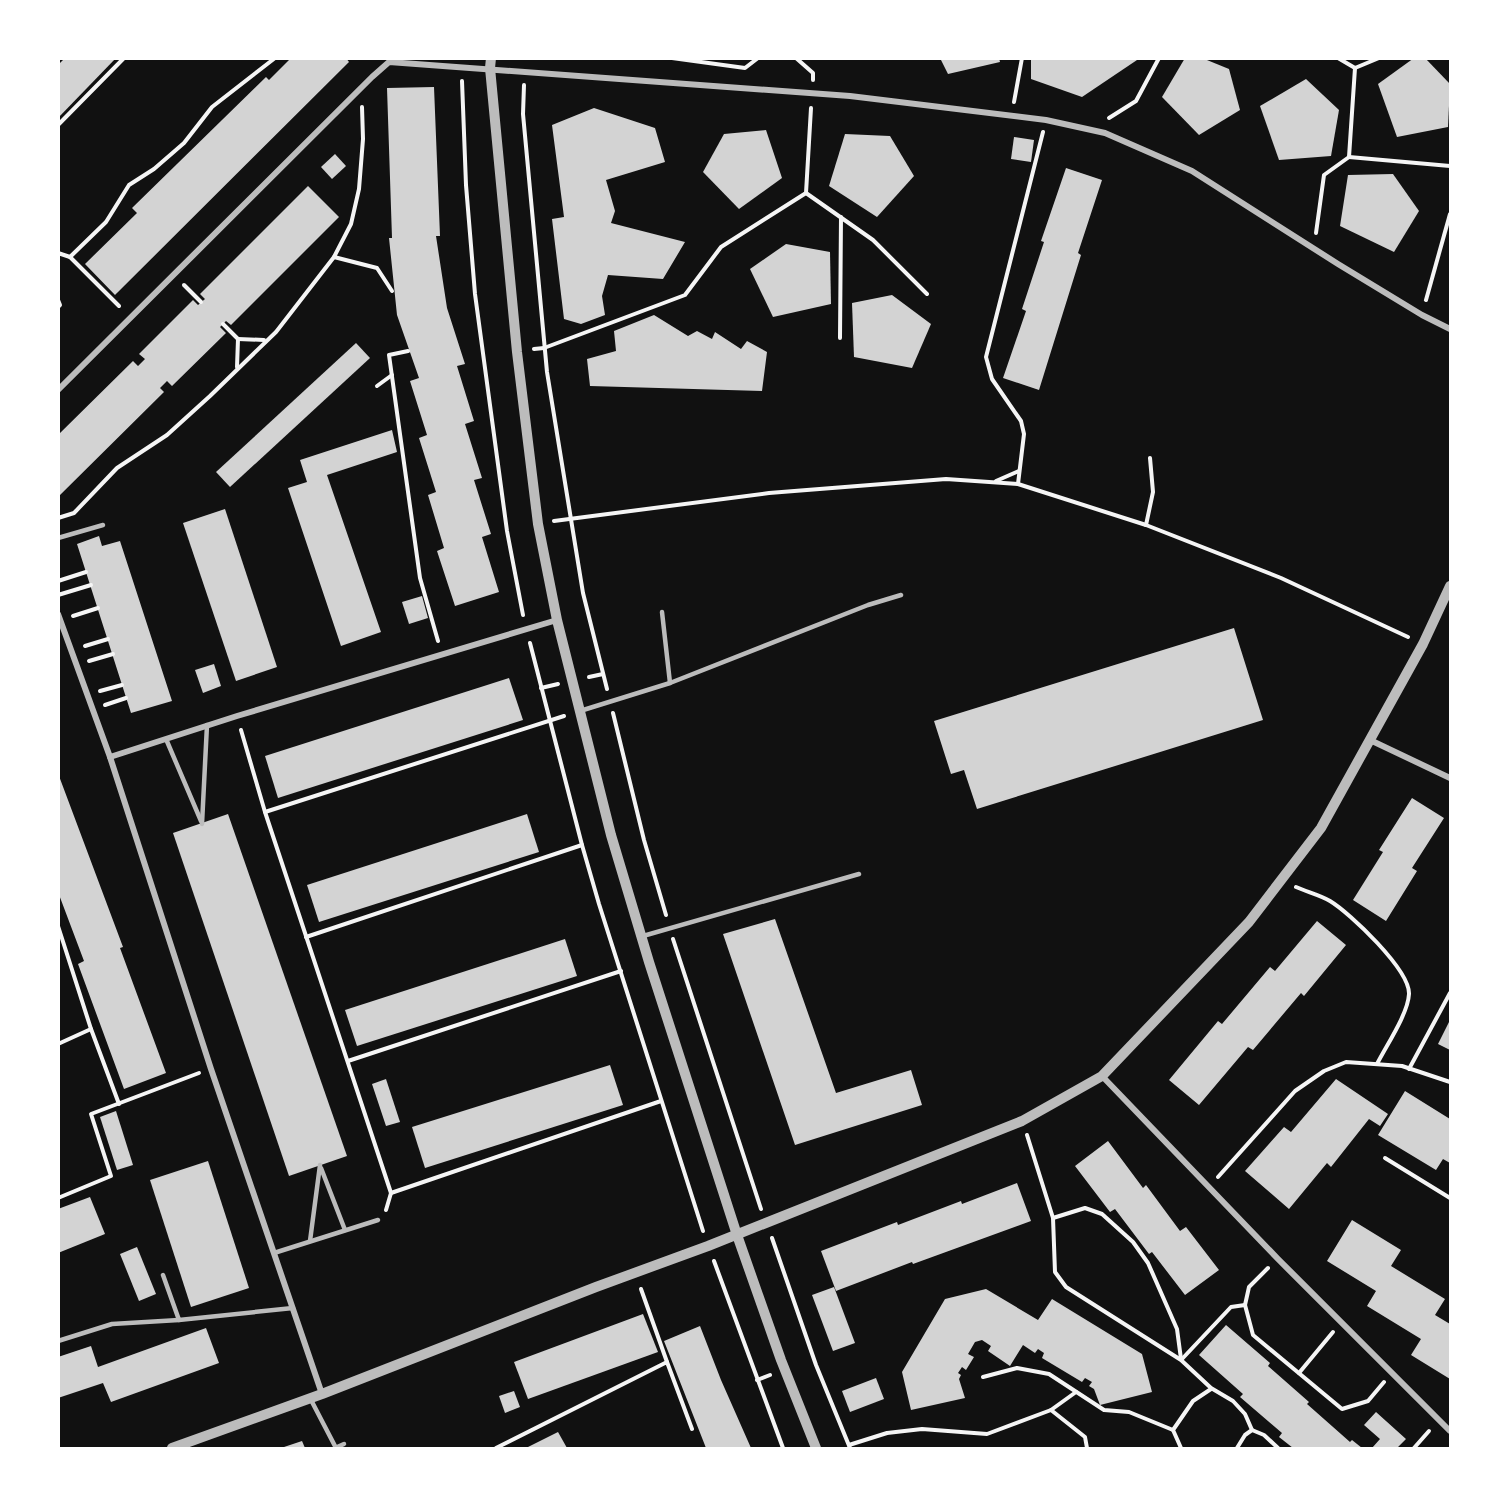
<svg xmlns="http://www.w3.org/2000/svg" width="1509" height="1507" viewBox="0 0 1509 1507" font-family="'Golos Text',sans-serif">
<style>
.building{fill:#d3d3d3}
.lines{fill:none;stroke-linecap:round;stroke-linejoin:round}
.path{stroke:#f5f5f5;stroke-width:4}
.service{stroke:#bcbcbc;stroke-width:4.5}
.minor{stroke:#bcbcbc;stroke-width:6}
.tertiary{stroke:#bcbcbc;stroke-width:10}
</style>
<rect width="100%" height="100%" fill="#111"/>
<g class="building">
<polygon points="65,58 116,58 58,118 58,65"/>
<polygon points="291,58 346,58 349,62 115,295 85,264 137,213 132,208 266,77 269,80"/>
<polygon points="940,58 999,58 1000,62 948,74"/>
<polygon points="1031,58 1140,58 1082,97 1031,79"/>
<polygon points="1185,58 1202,58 1229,69 1240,110 1199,135 1162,97"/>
<polygon points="1414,58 1425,58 1450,84 1448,127 1397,137 1378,84"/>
<polygon points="1306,79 1339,110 1331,156 1279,160 1260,106"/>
<polygon points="434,87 440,236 436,236 447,308 465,364 457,366 474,421 465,424 482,478 474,480 491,534 482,537 499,592 455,606 437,551 444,548 428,495 436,492 419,438 427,435 410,381 419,378 397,315 389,238 392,238 387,88"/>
<polygon points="594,108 655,128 665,162 606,180 615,211 611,223 685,242 663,279 608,275 602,296 605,315 581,324 564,319 552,219 564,217 552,125"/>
<polygon points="766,130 782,178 739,209 703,172 724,134"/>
<polygon points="845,134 890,136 914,176 877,217 829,186"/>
<polygon points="1014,137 1034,140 1031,162 1011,159"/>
<polygon points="335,154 346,166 332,179 321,167"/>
<polygon points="1066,168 1102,180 1078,253 1081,255 1039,390 1003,378 1026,311 1022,309 1044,242 1041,241"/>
<polygon points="1393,174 1419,211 1394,252 1340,226 1348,175"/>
<polygon points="308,186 339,217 231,325 226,321 220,327 226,333 172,386 167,381 160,388 164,392 58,497 58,435 133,361 138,366 145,359 139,354 193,300 198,305 205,299 200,294"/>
<polygon points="786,244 830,252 831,304 773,317 750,269"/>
<polygon points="892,295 931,324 912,368 854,357 852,303"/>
<polygon points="654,315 688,336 697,331 712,339 715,332 741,349 747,341 767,352 762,391 590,386 587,359 616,351 614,331"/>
<polygon points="356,343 370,358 230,487 216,472"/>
<polygon points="392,430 397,452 327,475 381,632 341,646 288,488 307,482 300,460"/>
<polygon points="225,509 277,667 236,681 183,523"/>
<polygon points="99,536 102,546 120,541 172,701 131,713 77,544"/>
<polygon points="422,596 428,618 409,624 402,602"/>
<polygon points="1234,628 1263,720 977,809 964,770 951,774 934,721"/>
<polygon points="214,664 221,686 203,693 195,670"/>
<polygon points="509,678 523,720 278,798 265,756"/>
<polygon points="59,776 123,947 120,948 166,1073 124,1089 78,964 84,961 58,892"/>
<polygon points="1412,798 1444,818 1412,868 1417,871 1386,921 1353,900 1383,852 1379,850"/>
<polygon points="228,814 347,1156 289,1176 173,833"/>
<polygon points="527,814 539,852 319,922 307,885"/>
<polygon points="775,919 836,1093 911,1070 922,1105 795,1145 723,934"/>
<polygon points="1317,921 1346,945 1304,996 1301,993 1253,1050 1248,1047 1199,1105 1169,1080 1218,1021 1222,1024 1270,967 1275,971"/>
<polygon points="565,939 577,976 357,1046 345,1010"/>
<polygon points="1450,1020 1450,1050 1438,1044"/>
<polygon points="610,1065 623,1105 425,1168 412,1127"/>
<polygon points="386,1079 400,1122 386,1126 372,1084"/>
<polygon points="1336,1079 1388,1114 1380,1126 1369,1119 1331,1167 1327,1163 1289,1209 1245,1171 1284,1127 1291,1132"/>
<polygon points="1405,1091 1450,1119 1450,1163 1443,1159 1436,1170 1378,1135"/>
<polygon points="116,1111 133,1165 117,1170 100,1117"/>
<polygon points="1108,1141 1143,1188 1146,1185 1180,1231 1186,1227 1219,1270 1185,1295 1152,1252 1149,1254 1115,1209 1110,1212 1075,1166"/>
<polygon points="208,1161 249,1288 191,1307 150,1180"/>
<polygon points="1017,1183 1031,1221 913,1264 912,1262 836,1291 821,1251 897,1222 898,1225 961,1201 962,1204"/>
<polygon points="90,1197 105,1234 58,1253 58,1209"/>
<polygon points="1352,1220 1401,1250 1391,1266 1445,1299 1435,1315 1450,1324 1450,1379 1411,1355 1421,1339 1367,1306 1376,1291 1327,1261"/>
<polygon points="137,1247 156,1294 139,1301 120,1254"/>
<polygon points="834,1287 855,1343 833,1351 812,1295"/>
<polygon points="986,1289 1038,1320 1052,1299 1142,1354 1152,1392 1100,1405 1094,1389 1089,1386 1092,1382 1085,1378 1082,1382 1042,1358 1044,1353 1038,1349 1035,1353 1023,1345 1010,1366 988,1351 991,1346 982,1340 975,1342 968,1354 974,1357 966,1370 962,1367 958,1373 961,1375 959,1379 965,1398 911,1410 902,1372 945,1299"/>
<polygon points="643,1314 658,1352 528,1399 514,1362"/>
<polygon points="1226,1325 1270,1363 1268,1366 1309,1402 1307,1404 1350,1442 1352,1440 1362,1448 1293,1448 1279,1437 1282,1433 1240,1397 1243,1394 1199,1355"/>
<polygon points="700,1326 721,1380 751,1448 706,1448 664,1341"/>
<polygon points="206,1328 219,1363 111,1402 103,1383 58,1398 58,1357 91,1346 98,1367"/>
<polygon points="876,1378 884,1399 850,1412 842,1391"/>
<polygon points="514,1391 520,1407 505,1413 499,1396"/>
<polygon points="1376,1412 1406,1439 1397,1448 1372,1448 1380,1439 1364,1425"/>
<polygon points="558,1432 567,1448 526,1448"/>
<polygon points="302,1441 305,1448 281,1448"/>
</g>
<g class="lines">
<g class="path">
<polyline points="672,58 745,68 758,58"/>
<polyline points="796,58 813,73 813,80"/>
<polyline points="1338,58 1355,68 1379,58"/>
<polyline points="462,81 466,185 475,294 507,531 523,615"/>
<polyline points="524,85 523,114 547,372 583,593 607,689"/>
<polyline points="1014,102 1022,58"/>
<polyline points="1109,118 1136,101 1159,58"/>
<polyline points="58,125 124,58"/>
<polyline points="1349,157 1450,166"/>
<polyline points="806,193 873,240 927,294"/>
<polyline points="1316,233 1324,175 1349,157 1355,68"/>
<polyline points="58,253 70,257 119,306"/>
<polyline points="70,257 106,222 129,185 154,169 184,143 212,107 275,58"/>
<polyline points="334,257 377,268 392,291"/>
<polyline points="184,285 201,302"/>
<polyline points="58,300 60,305 58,307"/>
<polyline points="1426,300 1450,214"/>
<polyline points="223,324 238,339 237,367"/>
<polyline points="840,338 841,217"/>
<polyline points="238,339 264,340"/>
<polyline points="534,349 544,348 685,295 721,247 806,193 811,108"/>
<polyline points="408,351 389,355 420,578 438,641"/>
<polyline points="377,386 392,375"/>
<polyline points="996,481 1019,471"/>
<polyline points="1018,484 1024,434 1021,421 992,379 986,357 1043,132"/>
<polyline points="58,518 74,513 117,468 167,435 210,396 276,332 334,257 351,224 359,189 363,139 362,107"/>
<polyline points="554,521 769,493 946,479 1018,484 1146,525 1281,578 1408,637"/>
<polyline points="1146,525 1153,492 1150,458"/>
<polyline points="58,581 86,572"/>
<polyline points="58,595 91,585"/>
<polyline points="73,616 98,608"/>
<polyline points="530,643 582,845 599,904 703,1231"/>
<polyline points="85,646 108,639"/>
<polyline points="89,661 113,654"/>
<polyline points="589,677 603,674"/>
<polyline points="541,688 558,684"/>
<polyline points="100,691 122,685"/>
<polyline points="105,705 126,698"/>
<polyline points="613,713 644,840 666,915"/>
<polyline points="241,730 265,812 391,1193 386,1210"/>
<polyline points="265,812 564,716"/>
<path d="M1296,887C1307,892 1320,895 1330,901C1350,913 1410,970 1409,994C1408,1014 1386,1046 1377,1064"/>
<polyline points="58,926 91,1029 119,1104"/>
<polyline points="306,937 582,845"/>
<polyline points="673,939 761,1209"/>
<polyline points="58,1044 91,1029"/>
<polyline points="348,1061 621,971"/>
<polyline points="1409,1069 1450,993"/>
<polyline points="1027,1135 1053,1218 1055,1272 1066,1287 1181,1360 1211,1388 1233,1401 1245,1414 1252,1430 1245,1435 1237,1448"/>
<polyline points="1385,1158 1450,1198"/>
<polyline points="1218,1177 1295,1091 1324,1071 1346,1062 1402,1066 1450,1082"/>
<polyline points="391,1193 661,1101"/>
<polyline points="58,1198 111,1176 91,1114 199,1073"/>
<polyline points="1053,1218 1085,1208 1102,1214 1133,1242 1148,1263 1177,1329 1181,1359"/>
<polyline points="772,1238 816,1365 850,1448"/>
<polyline points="714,1261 783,1448"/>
<polyline points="1268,1268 1249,1287 1245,1305 1253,1335 1342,1409 1368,1401 1384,1382"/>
<polyline points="641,1289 667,1362"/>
<polyline points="1182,1359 1231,1307 1245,1305"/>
<polyline points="1299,1373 1333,1332"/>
<polyline points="983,1377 1017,1368 1049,1374 1104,1410 1129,1412 1173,1430"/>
<polyline points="757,1380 770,1375"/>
<polyline points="1051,1410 1085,1437 1087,1448"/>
<polyline points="1252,1430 1264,1435 1278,1448"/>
<polyline points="849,1445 887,1433 922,1429 987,1434 1051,1410 1076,1392"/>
<polyline points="496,1448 667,1362 692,1429"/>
<polyline points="1181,1448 1173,1430 1193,1401 1211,1389"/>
<polyline points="1414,1448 1429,1431"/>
</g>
<g class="service">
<polyline points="58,538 103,525"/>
<polyline points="662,612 670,683"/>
<polyline points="580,711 670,683 868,605 901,595"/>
<polyline points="166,739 201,821"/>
<polyline points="202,824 207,725"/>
<polyline points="643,936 859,874"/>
<polyline points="321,1168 345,1230"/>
<polyline points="310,1241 320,1165"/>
<polyline points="274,1253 378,1220"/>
<polyline points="163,1275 179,1320 293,1308"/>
<polyline points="58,1341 112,1324 179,1320"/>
<polyline points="310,1398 336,1448"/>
<polyline points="335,1448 344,1444"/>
</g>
<g class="minor">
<polyline points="58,390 372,77 389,62 850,96 1046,120 1105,133 1192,171 1338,264 1422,315 1450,329"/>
<polyline points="58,614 110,757 211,1069 322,1394"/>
<polyline points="1370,740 1450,778"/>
<polyline points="110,757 237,716 557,620"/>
<polyline points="1102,1076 1278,1259 1450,1431"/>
</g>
<g class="tertiary">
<polyline points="491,58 490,68 517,352 538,524 557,620 611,835 649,962 737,1235 781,1360 816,1448"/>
<polyline points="172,1448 322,1394 596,1287 708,1246 1022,1121 1102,1076 1249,922 1321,828 1423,644 1450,586"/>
</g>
</g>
<rect width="1509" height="1507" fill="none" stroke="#ffffff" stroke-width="120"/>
</svg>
